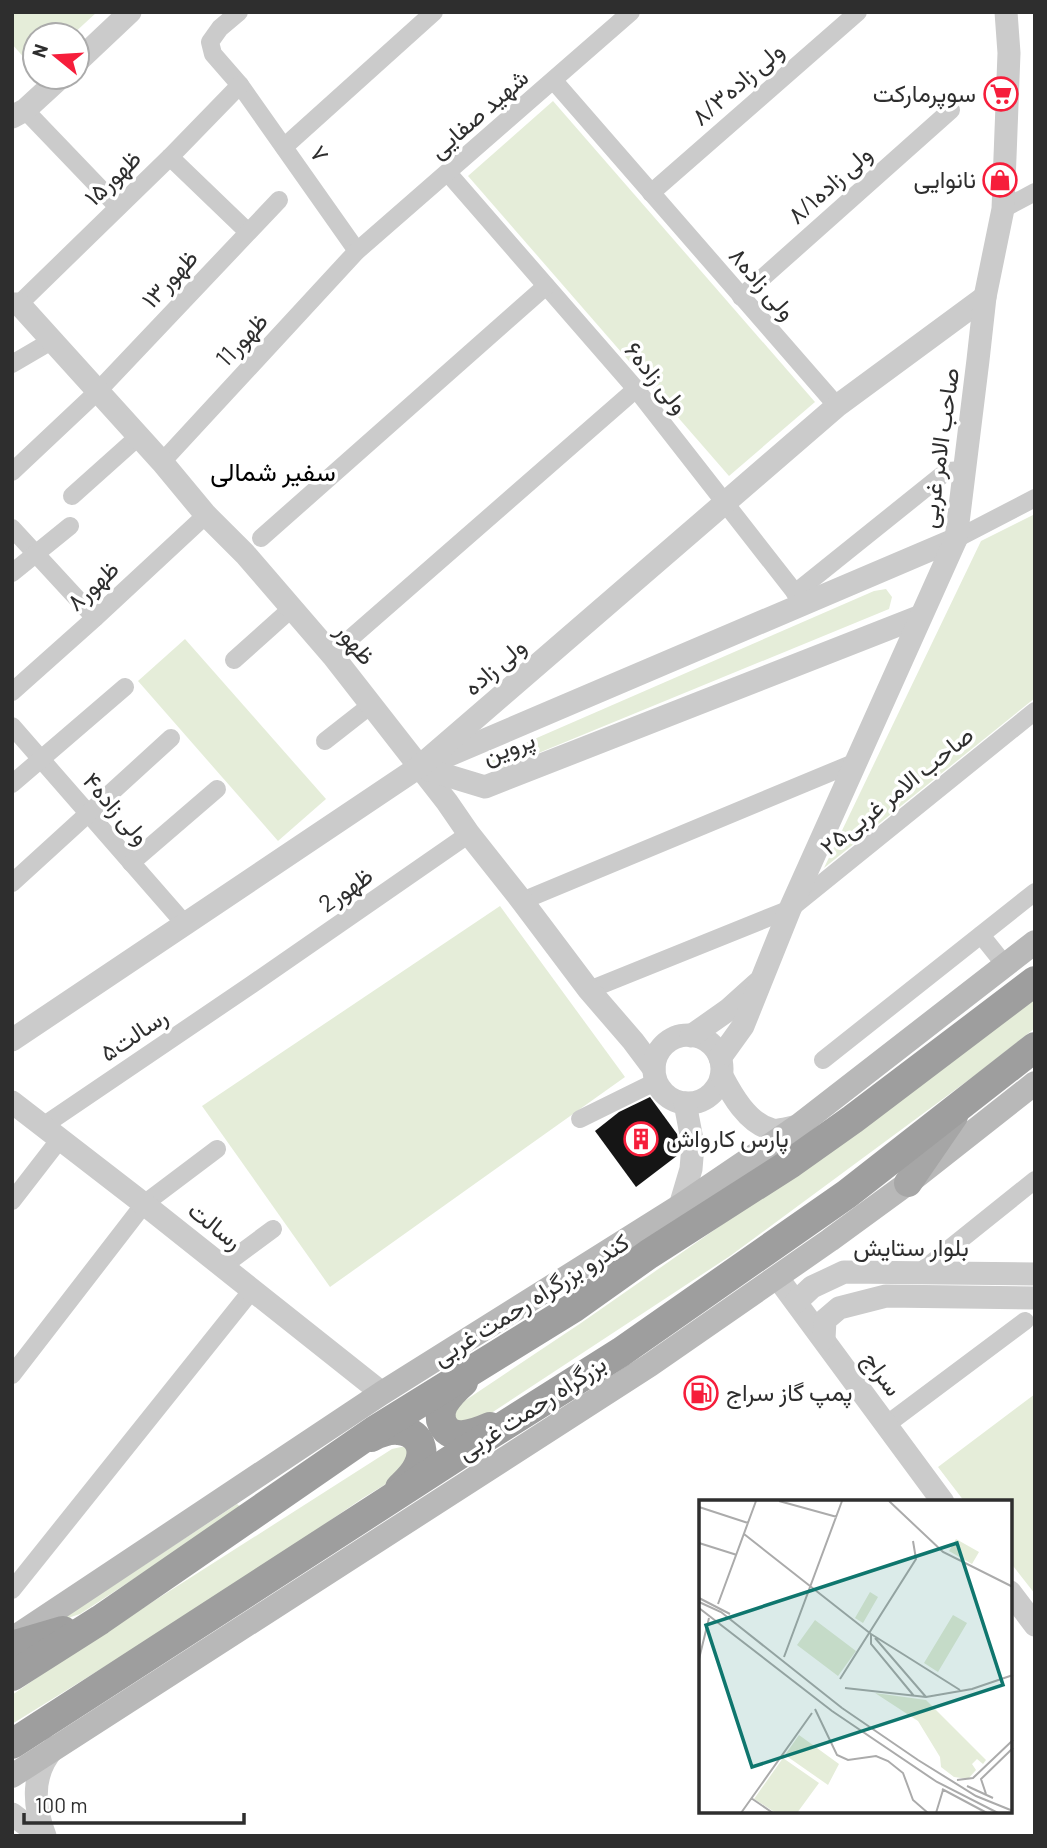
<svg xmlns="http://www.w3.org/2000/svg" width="1047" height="1848" viewBox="0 0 1047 1848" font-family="Barlow,Vazirmatn,sans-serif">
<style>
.green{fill:#e5edd9}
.building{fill:#151515}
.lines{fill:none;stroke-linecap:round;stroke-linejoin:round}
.minor{stroke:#cbcbcb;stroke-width:18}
.tertiary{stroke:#cbcbcb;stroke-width:23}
.secondary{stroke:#b8b8b8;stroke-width:24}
.primary{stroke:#a6a6a6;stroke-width:28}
.trunk{stroke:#9e9e9e;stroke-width:30}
.labels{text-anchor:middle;stroke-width:7;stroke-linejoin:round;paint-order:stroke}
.street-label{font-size:24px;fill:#2e2e2e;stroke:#fff}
.poi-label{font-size:24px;fill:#2e2e2e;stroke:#fff;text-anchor:end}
.neighbourhood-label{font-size:26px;fill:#000;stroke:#fff}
.inset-road{fill:none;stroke:#ababab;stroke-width:2}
.view{fill:#0f766e;fill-opacity:0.15;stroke:#0f766e;stroke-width:3.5}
.inset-edge{fill:none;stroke:#2e2e2e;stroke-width:3.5}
</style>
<rect width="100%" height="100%" fill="#fff"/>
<g class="green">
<polygon points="12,12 97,12 72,35 35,35 34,69 12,44"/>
<polygon points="553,101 815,402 729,476 468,176"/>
<polygon points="1035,514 1035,698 824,868 981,541"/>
<polygon points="886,589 892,597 889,609 502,768 493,769 489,762 493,757 874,591"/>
<polygon points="185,639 326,799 278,841 138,681"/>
<polygon points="500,906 625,1077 330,1287 202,1106"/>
<polygon points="1035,996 1035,1028 978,1073 730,1256 470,1427 453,1418 457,1406 581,1323 826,1152"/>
<polygon points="1035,1394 1035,1594 1010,1562 1010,1502 964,1501 938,1467"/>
<polygon points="410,1445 404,1473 363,1498 225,1592 12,1724 12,1695 71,1654 392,1449"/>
<polygon points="237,1504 242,1508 80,1614 59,1621"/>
</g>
<polygon class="building" points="650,1097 677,1134 679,1146 678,1155 636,1187 595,1131 619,1112"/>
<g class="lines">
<g class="minor">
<polyline points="239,12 220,28 210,42 213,54 240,85 357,251"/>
<polyline points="554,81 837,406"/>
<polyline points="25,110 118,207"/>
<polyline points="284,147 434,12"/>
<polyline points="170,157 248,232"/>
<polyline points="448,173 636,389 804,604"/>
<polyline points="651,193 858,12"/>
<polyline points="1003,209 1035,192"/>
<polyline points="741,297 951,110"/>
<polyline points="19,304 170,157 240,85"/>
<polyline points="12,364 53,340"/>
<polyline points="162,462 357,251 631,12"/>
<polyline points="12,472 97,392 279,200"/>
<polyline points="72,496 138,437"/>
<polyline points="12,528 95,618"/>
<polyline points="261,538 546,286"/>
<polyline points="956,539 1035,498"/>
<polyline points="12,573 70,526"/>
<polyline points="795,593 947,471 964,470"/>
<polyline points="352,637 636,389"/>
<polyline points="234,660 291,609"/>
<polyline points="12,692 95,618 206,515"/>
<polyline points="12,726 184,923"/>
<polyline points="325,741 371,705"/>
<polyline points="12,784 125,687"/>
<polyline points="131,863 217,789"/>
<polyline points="12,883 171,738"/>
<polyline points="522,901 856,762"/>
<polyline points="981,935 1005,965"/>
<polyline points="589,990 790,909 1035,711"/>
<polyline points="823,1060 1035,892"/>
<polyline points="580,1119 657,1081"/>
<polyline points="43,1126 251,985 469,834"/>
<polyline points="12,1201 60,1139"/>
<polyline points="223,1266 273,1229"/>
<polyline points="919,1273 1035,1180"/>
<polyline points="12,1375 144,1204 217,1149"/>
<polyline points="886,1425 1025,1321"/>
<polyline points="12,1590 252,1290"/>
</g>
<g class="tertiary">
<polyline points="77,62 130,12"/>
<polyline points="12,117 25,110 61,77"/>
<polyline points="12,304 19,304 162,462 206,515 245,554 333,656 447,802 469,834 522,901 589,990 633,1041 654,1069"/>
<polyline points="440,759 956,539"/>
<polyline points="419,767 485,787 921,616"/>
<circle cx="688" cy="1069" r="34"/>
<polyline points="691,1036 728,1010 758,983"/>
<polyline points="12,1040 419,767 837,406 985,297"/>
<polyline points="720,1058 743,1026 790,909 956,539 978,360 985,297 1003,209 1009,53 1006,12"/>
<path d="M722,1076C732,1095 747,1122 770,1129C777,1132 790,1128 798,1126"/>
<polyline points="12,1102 144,1204 382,1393"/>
<polyline points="680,1206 691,1169 693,1145 685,1103"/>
<polyline points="777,1277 943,1502"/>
<polyline points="796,1302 812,1287 844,1272 1035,1274"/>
<polyline points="824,1339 825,1320 839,1308 886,1296 1035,1298"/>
<polyline points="1010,1592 1035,1625"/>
<polyline points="12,1814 41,1836"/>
<path d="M45,1836C33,1805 31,1772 55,1747"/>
</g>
<g class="secondary">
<polyline points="12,1639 382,1393 680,1206 798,1126 1035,942"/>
<polyline points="12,1776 650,1365 830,1240 908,1183 1035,1083"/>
</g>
<polyline class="primary" points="908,1183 954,1116"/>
<g class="trunk">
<path d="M463,1382C456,1388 449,1395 444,1403C441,1408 440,1414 441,1420C448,1444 474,1434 490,1427"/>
<path d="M371,1437C379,1433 388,1429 398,1430C418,1431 427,1449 418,1466C414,1475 406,1482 400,1488"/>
<polyline points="12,1646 63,1631"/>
<polyline points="12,1676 100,1620 374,1431 573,1308 649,1254 791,1163 853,1119 1035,981"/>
<polyline points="12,1744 491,1434 621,1352 847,1194 1035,1047"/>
</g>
</g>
<defs>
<symbol id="supermarket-ring" viewBox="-11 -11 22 22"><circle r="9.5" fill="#fff" stroke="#f61e3b" stroke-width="1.5"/><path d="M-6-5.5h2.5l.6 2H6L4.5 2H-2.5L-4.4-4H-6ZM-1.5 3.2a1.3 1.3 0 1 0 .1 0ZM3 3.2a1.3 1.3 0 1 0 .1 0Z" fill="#f61e3b"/></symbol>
<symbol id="shop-ring" viewBox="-11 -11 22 22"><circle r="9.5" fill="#fff" stroke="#f61e3b" stroke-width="1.5"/><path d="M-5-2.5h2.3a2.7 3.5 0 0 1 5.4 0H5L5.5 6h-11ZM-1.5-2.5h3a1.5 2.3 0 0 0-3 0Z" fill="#f61e3b"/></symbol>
<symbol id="building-ring" viewBox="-11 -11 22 22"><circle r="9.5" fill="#fff" stroke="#f61e3b" stroke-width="1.5"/><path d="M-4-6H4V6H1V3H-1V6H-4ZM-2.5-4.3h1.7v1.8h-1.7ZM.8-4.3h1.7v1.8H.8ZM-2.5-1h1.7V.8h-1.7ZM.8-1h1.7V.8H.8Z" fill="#f61e3b"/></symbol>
<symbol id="fuel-ring" viewBox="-11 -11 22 22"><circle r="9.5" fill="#fff" stroke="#f61e3b" stroke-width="1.5"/><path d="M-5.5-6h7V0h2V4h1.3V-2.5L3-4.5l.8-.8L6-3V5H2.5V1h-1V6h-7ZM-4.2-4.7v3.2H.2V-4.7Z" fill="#f61e3b"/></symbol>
</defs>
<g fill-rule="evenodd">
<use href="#supermarket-ring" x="982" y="75" width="38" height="38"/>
<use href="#shop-ring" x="981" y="161" width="38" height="38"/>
<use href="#building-ring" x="622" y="1120" width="38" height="38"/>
<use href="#fuel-ring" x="682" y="1374" width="38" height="38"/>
</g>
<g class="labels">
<g class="street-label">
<text transform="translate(738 84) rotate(-41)" y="8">ولی زاده۸/۳</text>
<text transform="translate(479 114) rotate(-41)" y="8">شهید صفایی</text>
<text transform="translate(319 154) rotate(55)" y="8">۷</text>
<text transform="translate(113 178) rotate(-44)" y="8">ظهور۱۵</text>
<text transform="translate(830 185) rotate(-42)" y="8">ولی زاده۸/۱</text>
<text transform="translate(170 279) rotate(-47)" y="8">ظهور۱۳</text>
<text transform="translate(762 284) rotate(49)" y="8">ولی زاده۸</text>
<text transform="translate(242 340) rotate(-47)" y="8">11ظهور</text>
<text transform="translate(656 378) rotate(51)" y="8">ولی زاده۶</text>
<text transform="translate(940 448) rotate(-82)" y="8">صاحب الامر غربی</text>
<text transform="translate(93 586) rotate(-43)" y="8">ظهور۸</text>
<text transform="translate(355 644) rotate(50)" y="8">ظهور</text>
<text transform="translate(495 667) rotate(-41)" y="8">ولی زاده</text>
<text transform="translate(509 748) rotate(-20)" y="8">پروین</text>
<text transform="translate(897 791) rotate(-39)" y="8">صاحب الامر غربی۲۵</text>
<text transform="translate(116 809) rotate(49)" y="8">ولی زاده۴</text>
<text transform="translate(346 890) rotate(-35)" y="8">2ظهور</text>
<text transform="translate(134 1035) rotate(-34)" y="8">رسالت۵</text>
<text transform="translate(215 1226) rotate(38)" y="8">رسالت</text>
<text x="911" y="1256">بلوار ستایش</text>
<text transform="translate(531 1300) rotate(-32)" y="8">کندرو بزرگراه رحمت غربی</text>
<text transform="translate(882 1374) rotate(54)" y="8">سراج</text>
<text transform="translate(532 1408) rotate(-33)" y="8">بزرگراه رحمت غربی</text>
</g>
<g class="poi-label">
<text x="976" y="102">سوپرمارکت</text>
<text x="976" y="188">نانوایی</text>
<text x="666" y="1147" text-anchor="start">پارس کارواش</text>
<text x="726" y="1401" text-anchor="start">پمپ گاز سراج</text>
</g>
<g class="neighbourhood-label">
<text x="273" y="481">سفیر شمالی</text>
</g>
</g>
<g transform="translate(699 1500)">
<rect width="313" height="313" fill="#fff"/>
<path d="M257,39L280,52L273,64L250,51ZM171,92L179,97L164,123L156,118ZM254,115L268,123L239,172L225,163ZM116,120L157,151L139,176L98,145ZM176,193L227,200L287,260L284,264L278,259L273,264L277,270L269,279L255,277L242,267L241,257L219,221ZM100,235L140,264L129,285L86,255ZM84,258L120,283L98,313H77L55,299Z" fill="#e5edd9"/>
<path class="inset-road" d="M80,1L138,17M190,1L244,52L314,87M0,7L49,23M45,34L172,134L261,190M0,43L38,55M0,98L31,114M0,102L22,112L143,208L219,260L277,296L314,311M19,104L57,1M0,108L133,211L238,282L299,313M172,134V144L215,196M176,138L227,197M85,157L143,1M0,159L10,118M141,179L217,59L214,41M146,188L227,197L273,189L314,175M116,209L138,255L149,260L177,256L189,261L204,273L214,300L229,313M258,280L274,278L314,240M268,286L294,298M243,289L288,313M287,294L282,279L314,248M52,298L74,313M42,313L113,213M237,313L244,290"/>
<path class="view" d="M258,43L304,185L53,267L7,125Z"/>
<rect width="313" height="313" class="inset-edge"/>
</g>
<rect width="1047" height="1848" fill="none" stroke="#2e2e2e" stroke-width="28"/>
<g transform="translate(56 56) rotate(288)"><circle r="33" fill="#ffffff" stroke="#ababab" stroke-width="2"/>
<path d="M0-5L12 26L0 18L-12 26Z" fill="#f61e3b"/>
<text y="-10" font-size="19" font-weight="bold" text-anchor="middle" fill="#2e2e2e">N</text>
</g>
<path d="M24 1813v10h220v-10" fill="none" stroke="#2e2e2e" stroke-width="3.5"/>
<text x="35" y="1813" font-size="21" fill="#2e2e2e" stroke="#ffffff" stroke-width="5" paint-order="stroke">100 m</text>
</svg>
